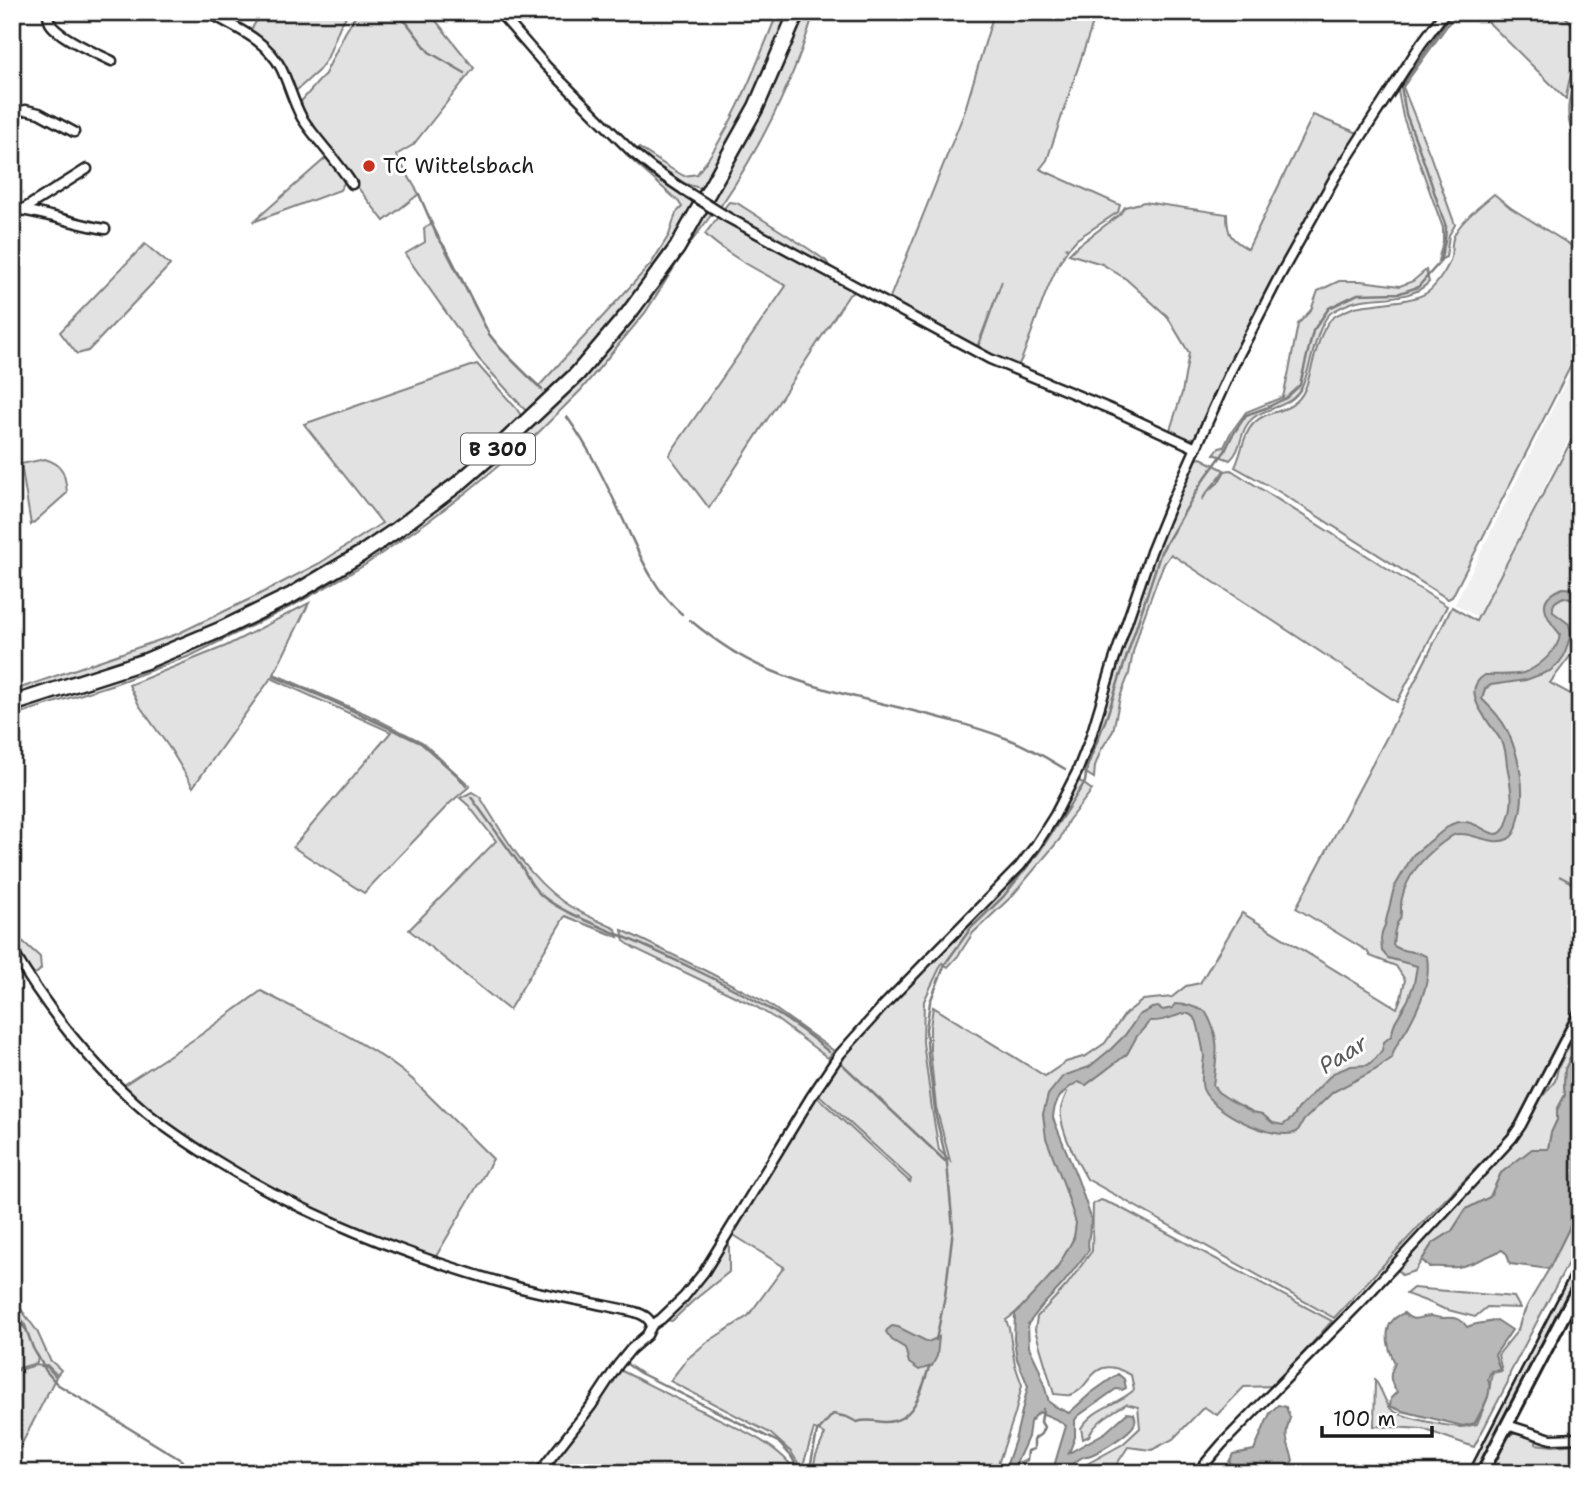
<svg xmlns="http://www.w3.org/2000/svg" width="1592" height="1485" viewBox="0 0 1592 1485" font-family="'Shantell Sans',sans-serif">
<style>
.built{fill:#f0f0f0}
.green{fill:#e2e2e2;stroke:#7f7f7f;stroke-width:2}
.water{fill:#b8b8b8;stroke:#7a7a7a;stroke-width:2}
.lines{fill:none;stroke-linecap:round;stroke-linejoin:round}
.stream{stroke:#7a7a7a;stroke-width:2.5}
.street-casing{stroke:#1c1c1c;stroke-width:13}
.secondary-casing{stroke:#1c1c1c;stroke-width:16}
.highway-casing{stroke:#1c1c1c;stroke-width:19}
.street{stroke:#fff;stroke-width:8}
.secondary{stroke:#fff;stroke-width:10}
.highway{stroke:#fff;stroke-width:14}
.rail{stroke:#1c1c1c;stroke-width:2.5}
.street-bridge-casing{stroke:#1c1c1c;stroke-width:13;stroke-linecap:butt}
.street-bridge{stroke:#fff;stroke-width:8}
.poi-dot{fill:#c8321e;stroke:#fff;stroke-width:2.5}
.labels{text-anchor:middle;stroke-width:6;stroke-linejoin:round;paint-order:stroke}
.shield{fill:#fff;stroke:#606060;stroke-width:2}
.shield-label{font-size:19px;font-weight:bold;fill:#1c1c1c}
.poi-label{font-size:21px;fill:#1c1c1c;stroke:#fff;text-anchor:start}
.water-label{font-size:23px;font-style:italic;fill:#5a5a5a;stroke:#fff}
</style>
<rect width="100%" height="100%" fill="#fff"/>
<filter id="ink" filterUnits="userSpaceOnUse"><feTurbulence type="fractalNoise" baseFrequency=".0143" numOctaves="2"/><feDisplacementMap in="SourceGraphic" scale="14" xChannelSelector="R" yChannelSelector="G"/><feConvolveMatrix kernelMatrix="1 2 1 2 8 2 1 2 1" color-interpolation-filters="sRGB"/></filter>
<g filter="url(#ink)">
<polygon class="built" points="1580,354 1580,418 1477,617 1455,604"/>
<g class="green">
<polygon points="262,12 349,12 340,26 327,59 318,71 296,91 275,52 264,41 249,33"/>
<polygon points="358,12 429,12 474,68 413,145 396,155 419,194 384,221 302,116 298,105 325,74 345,33"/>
<path d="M778,12H789C765,73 741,136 701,188C675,184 656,166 635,150L639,148L670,168L684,176L697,174C734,127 755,67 778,12Z"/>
<path d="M804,12H814C794,80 760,148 720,207L710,199L776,75Z"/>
<path d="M992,12H1068L1093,23L1047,160L1040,169L1120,205L1118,212L1077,239L1069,248L1065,247L1068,249C1047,280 1036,323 1022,358L1017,368L978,348L1002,281L977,347L950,335L889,300L964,113L993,16Z"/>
<polygon points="1448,12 1457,12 1403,87 1430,155 1455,225 1449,235 1446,257 1438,261 1443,241 1443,228 1403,117 1397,86 1422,47"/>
<path d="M1478,12H1560C1583,32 1584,38 1574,66C1570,77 1567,88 1566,99Z"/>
<path d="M1571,93H1580V152C1571,132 1564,115 1571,93Z"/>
<path d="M1313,115L1358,133C1312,210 1266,288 1226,369C1215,391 1206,415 1195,437C1187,441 1177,434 1170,430L1182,393L1189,353L1167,316L1126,279L1102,264L1069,254L1075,248L1120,214L1125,207L1144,202L1227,214C1227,234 1230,239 1248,249Z"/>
<path d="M631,154L651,171L697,204C646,278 595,352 527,412L479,359L405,254L425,242L424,228L432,224L489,334C504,354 521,370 539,386L651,264L669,235L676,213L682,207L678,201L627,156Z"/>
<polygon points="328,156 342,176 344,183 340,190 253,222"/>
<path d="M1494,194L1511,208L1580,251V348L1452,597L1448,599L1278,491L1235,467C1242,453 1243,434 1254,423C1268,408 1293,416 1305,389C1313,370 1318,326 1335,316C1343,312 1352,307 1360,306C1376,303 1415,302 1428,292C1436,286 1449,267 1451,257C1452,250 1451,242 1454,236C1458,223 1483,203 1494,194Z"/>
<polygon points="729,202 737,203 809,249 826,261 830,267 725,211 725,207"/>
<polygon points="703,210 712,214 686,249 645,313 581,390 538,433 468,491 431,519 365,565 294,605 190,656 114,684 12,716 12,710 71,692 363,558 580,376"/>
<path d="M718,217L855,291L849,295L709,508L669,455L786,286C758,270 728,256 705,234Z"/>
<polygon points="145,244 170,265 88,351 77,354 60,332"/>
<path d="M1426,270L1429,282C1412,301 1380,296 1357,301C1349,303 1339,308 1332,312C1316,323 1311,369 1302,387C1290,409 1270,405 1253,418C1239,429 1243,449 1230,460L1214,454L1219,448L1224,447L1230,434L1246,412L1283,397L1289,371L1298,324L1311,310L1318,291L1339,281H1361L1400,286L1413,281Z"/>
<path d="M477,364L516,408L522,417C500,438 479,459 455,478C362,552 255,614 143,655C100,671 56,684 12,699V691L177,634L250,599L320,563L382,523L304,424Z"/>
<path d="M1580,424V643L1550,683L1580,699V887L1559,876L1580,888V998L1515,1124L1502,1142L1425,1220L1334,1318L1087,1179C1078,1164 1058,1127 1061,1109C1062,1103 1065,1097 1067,1092L1058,1084L1048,1095C1053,1125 1057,1156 1064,1185C1067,1197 1074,1209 1076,1222C1079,1249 1028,1306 1006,1320L1009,1328L1015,1365L1022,1385L1015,1414L995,1473H812L816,1455L825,1434L814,1429L802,1469L791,1452L770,1433L670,1381L687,1359L706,1343L748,1316L784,1267L732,1234L816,1096L910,1182L911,1179L818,1094L841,1055L1011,880L1077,779L1092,790L1068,821L1060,839L1012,896L973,933L958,956L948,967L942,963L924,1001L923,1042L932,1109L939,1150L950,1161L936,1107L930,1050V1027L933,1007L1045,1076L1066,1062L1086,1056L1105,1043L1125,1014L1143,1000L1172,997L1186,986L1200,983L1242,913L1397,1008L1401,998L1405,980L1396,966L1370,956L1367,951L1296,908L1390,731L1452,607L1476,621Z"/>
<path d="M1201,458L1224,470C1218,482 1207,489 1202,500L1208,491L1218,483L1225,471L1231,470L1447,606L1397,702L1171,554L1164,564L1158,578L1141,625L1133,652L1129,674L1120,697L1113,731L1101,750L1095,766L1094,778L1081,770L1093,741L1155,555L1193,460Z"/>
<path d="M45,459C65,465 65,475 67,493L31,525L21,464Z"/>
<polygon points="309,603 274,674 366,714 422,742 470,786 450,803 364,893 293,847 391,732 271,678 193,787 171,750 139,705 129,685 226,646"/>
<path d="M472,792L480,797C503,834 526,875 562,901C578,913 598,920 616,929L618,937L565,916L509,1010L409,930L496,841L469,806L460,798Z"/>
<path d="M12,927L19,938L40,957L41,969L37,973L31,974C19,960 12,945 12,927Z"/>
<polygon points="622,930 710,973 767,1003 834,1051 828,1058 776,1019 753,1005 634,948 624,941"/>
<path d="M261,991C310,1017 370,1043 412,1079L493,1159L435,1258L349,1223L280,1192L232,1165L180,1132L146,1108L124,1085L199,1036Z"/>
<polygon points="1580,1023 1580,1038 1565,1069 1564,1086 1565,1095 1557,1110 1557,1120 1551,1133 1548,1149 1501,1173 1490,1197 1466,1209 1452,1231 1432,1244 1415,1271 1402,1275 1396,1268 1493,1165 1528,1123 1542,1097 1555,1081 1558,1068"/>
<path d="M1101,1200L1117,1206L1332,1321L1274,1386L1244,1387L1217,1415L1204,1407L1173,1439L1152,1450L1128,1447L1111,1473H1074L1078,1469L1123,1444L1140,1428L1138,1407L1126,1404C1112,1412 1096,1421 1089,1436L1083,1439L1081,1428C1095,1407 1115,1406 1134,1390L1131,1375C1126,1373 1120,1369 1115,1368C1090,1362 1088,1392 1070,1395C1066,1396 1058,1394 1054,1394L1035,1330L1037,1317L1066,1286L1092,1251L1093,1204Z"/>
<path d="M1580,1206V1240L1510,1373L1508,1382L1474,1447L1423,1429L1374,1426L1375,1380C1382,1389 1384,1401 1391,1409C1401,1418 1446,1426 1461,1427C1466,1427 1472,1425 1477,1424L1488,1397L1492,1373L1502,1371L1498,1355L1518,1330L1521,1319L1528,1304L1549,1269Z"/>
<polygon points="729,1238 729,1272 693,1301 672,1321 666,1320 705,1276"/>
<polygon points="1580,1255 1580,1274 1475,1473 1468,1473"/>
<polygon points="1413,1288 1514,1297 1520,1308 1487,1307 1475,1317 1444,1309 1431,1303 1406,1294"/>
<path d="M12,1297L37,1331L50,1360L61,1370L57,1375L47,1365H43L38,1356L37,1363L12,1370V1313L27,1331C22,1316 12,1314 12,1297Z"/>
<polygon points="36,1365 47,1367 56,1377 12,1463 12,1372"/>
<path d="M620,1370C648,1384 675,1398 703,1411C730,1425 782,1445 796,1473H543Z"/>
<polygon points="1512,1434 1517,1434 1536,1439 1536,1444 1553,1446 1580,1444 1580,1473 1489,1473 1506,1439"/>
</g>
<g class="water">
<path d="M1563,588L1580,589V603L1564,597C1555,601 1552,603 1553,612L1569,624L1571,634L1564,656L1558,664L1550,671L1526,680L1491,685L1485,689L1482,699C1492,709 1502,719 1508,732C1520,759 1527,792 1518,821C1517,828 1514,836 1508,839C1494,846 1475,834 1461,834C1452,833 1449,839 1442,843C1425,856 1407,875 1402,898C1400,905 1402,913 1400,919C1399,921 1397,922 1397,924C1394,929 1394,938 1393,945C1403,954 1416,949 1427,957C1431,982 1420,1005 1408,1027C1402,1038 1394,1045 1392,1058L1375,1070L1333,1092L1304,1120L1297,1132C1274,1142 1212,1112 1203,1089C1200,1079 1203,1067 1204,1057C1204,1053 1198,1023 1196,1020C1194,1017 1191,1015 1187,1013C1174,1015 1165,1022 1150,1021L1137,1036L1127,1054L1086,1085L1078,1082C1062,1091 1054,1100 1053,1118L1078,1180L1091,1218C1092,1229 1086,1239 1089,1250L1062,1285L1043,1305L1028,1324L1029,1347L1039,1368L1049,1402L1056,1407L1069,1413L1091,1393L1118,1374L1124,1379L1126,1388L1122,1390L1116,1389L1078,1416L1075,1420V1437L1069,1453L1106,1432L1127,1413L1134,1414C1135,1419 1137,1420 1134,1425C1129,1434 1101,1451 1091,1455C1085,1457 1086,1455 1081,1458C1075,1462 1067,1467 1063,1473H1052L1066,1426L1058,1420L1039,1412L1030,1422L1028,1437L1012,1473H1004L1015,1440L1028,1386L1017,1359L1014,1339L1015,1314L1056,1270L1074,1238L1076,1223L1064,1185L1046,1138L1043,1114L1048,1095L1063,1076L1089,1067L1111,1049L1125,1035L1139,1015L1152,1008L1158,1007L1163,1010L1172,1008L1175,1004L1188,1005L1205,1011C1221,1037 1217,1056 1213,1085L1218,1092L1230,1100L1253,1112L1262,1114L1273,1123L1283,1125L1292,1118L1299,1108L1333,1073L1351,1066L1368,1065L1376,1058L1382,1050L1384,1042L1391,1036L1395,1022L1408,1000L1414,983L1417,966L1388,958L1382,951L1381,939L1382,932L1385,925L1394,888L1413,855L1450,825C1473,813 1489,839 1500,833C1505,830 1507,823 1508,819C1515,800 1510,784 1507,765C1506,758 1506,750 1503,744C1494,726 1456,692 1485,675C1496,674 1512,676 1523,673C1538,668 1559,650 1560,634C1553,626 1539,608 1548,597C1551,593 1558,590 1563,588Z"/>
<path d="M1580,1038V1206L1549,1269L1510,1264L1507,1254L1502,1250C1488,1256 1473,1265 1458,1267C1448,1268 1439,1266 1429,1267L1422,1260L1432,1244L1452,1231L1466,1209L1490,1197L1501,1173L1532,1149H1548L1551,1133L1557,1120V1110L1565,1095L1564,1086L1565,1069Z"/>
<path d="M1404,1313C1415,1324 1418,1316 1431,1316C1434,1316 1438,1318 1442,1318C1454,1317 1460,1317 1467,1327C1477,1322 1486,1324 1497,1320L1512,1330L1495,1355L1500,1370L1491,1371L1488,1379C1494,1393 1481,1410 1475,1423L1463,1426L1402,1411L1390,1406L1391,1398L1397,1392C1389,1381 1389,1375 1395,1363C1389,1351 1382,1330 1394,1319C1397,1316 1400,1315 1404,1313Z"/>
<polygon points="892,1326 898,1327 928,1342 939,1337 937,1356 932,1366 919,1370 909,1363 905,1348 892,1340 886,1332 887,1330"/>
<path d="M1278,1405L1286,1407L1290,1418C1283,1438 1288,1441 1293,1460L1285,1473H1270L1258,1468L1252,1471L1237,1467L1229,1462L1233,1454L1254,1450L1270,1413Z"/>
</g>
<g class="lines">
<g class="stream">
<polyline points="391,12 407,23 429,52 465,73"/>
<polyline points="419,194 437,236 448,252 489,334 500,348 542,390"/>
<path d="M567,417C590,449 606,483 622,517C638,551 653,590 682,614"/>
<path d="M690,620C714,640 738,657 767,669C844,701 930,709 1008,739C1028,746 1046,758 1065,769"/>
<polyline points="273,676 328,699 421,743 458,776 466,786"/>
<path d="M471,797L523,869C528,879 533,888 541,895C560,911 586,920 608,930C641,944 674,959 706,975C749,996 793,1020 829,1052"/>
<polyline points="840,1062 945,1161"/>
<polyline points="12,1308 24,1323 33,1348 46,1371 57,1384 181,1460 195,1473"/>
<polyline points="936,1340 945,1296 953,1229 947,1163 936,1117 928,1055 926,1029 930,1002 945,964 971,928 1003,897 1039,852 1085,782 1087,767 1107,716 1161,552 1202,482 1225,451 1232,436 1246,415 1266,408 1286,398 1300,385 1313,331 1329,308 1358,294 1400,293 1418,287 1440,262 1445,241 1446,227 1424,162 1406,114 1401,86 1454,12"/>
<polyline points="624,1362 640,1373 778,1442 791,1456 801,1473"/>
<polyline points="1014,1466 1027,1460 1028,1451 1034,1449 1034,1439 1041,1434 1044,1427 1041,1422 1043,1409"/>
<path d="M809,1473L817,1432L833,1414L847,1417L857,1422C867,1419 873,1421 884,1422C914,1423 922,1390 929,1367"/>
</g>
<defs>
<g id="street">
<path d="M48,12C48,17 48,19 50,23C58,37 97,54 112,61"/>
<path d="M208,12C234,27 266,39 281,68C289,84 293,102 302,118C317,141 337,160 352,184"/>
<polyline points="499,12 546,66 632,152 653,169 684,190"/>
<polyline points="12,113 26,110 39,113 74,132"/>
<path d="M12,209C44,212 74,224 105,229"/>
<polyline points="22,210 87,169"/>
<polyline points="727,217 990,359 1120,413 1196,448"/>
<path d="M12,950C48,1011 92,1066 146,1112C168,1130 191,1145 215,1160C308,1218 412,1258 517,1287C556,1297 596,1303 635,1312C644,1315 648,1317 652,1325"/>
<polyline points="1507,1425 1551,1439 1580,1438"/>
<polyline points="539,1473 591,1406 618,1365 631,1349 647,1335 652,1325 661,1319 684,1297 704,1272 811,1097 840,1054 884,1005 1020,866 1036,845 1055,815 1077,772 1090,739 1113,663 1151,552 1169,508 1230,372 1279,277 1335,177 1421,44 1445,12"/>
<polyline points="1197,1473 1222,1444 1360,1303 1512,1138 1521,1125 1580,1011"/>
</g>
<polyline id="secondary" points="1482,1473 1580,1284"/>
<polyline id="highway" points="12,704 146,661 220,630 292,595 361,554 395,531 459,483 489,457 577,374 629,313 677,248 756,107 797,12"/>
</defs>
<use href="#street" class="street-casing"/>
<use href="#secondary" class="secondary-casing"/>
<use href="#highway" class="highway-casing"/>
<use href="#street" class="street"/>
<use href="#secondary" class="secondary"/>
<use href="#highway" class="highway"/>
<polyline class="rail" points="1468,1473 1580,1255"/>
<defs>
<polyline id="street-bridge" points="684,190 727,217"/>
</defs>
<use href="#street-bridge" class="street-bridge-casing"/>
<use href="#street-bridge" class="street-bridge"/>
</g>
</g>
<circle class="poi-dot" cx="369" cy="166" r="7"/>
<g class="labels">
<rect class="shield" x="461" y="433.5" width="74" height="31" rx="5"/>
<g class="shield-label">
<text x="498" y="456">B 300</text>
</g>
<g class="poi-label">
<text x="383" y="173">TC Wittelsbach</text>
</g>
<g class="water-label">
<text transform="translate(1343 1054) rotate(-32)" y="8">Paar</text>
</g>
</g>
<rect width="1592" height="1485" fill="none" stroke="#fff" stroke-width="42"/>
<rect x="21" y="21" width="1550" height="1443" fill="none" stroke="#1c1c1c" stroke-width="2.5" filter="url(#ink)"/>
<path d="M1322 1426v10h110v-10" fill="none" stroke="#1c1c1c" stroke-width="3.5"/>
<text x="1333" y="1426" font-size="21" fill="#1c1c1c" stroke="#ffffff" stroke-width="5" paint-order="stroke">100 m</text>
</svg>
